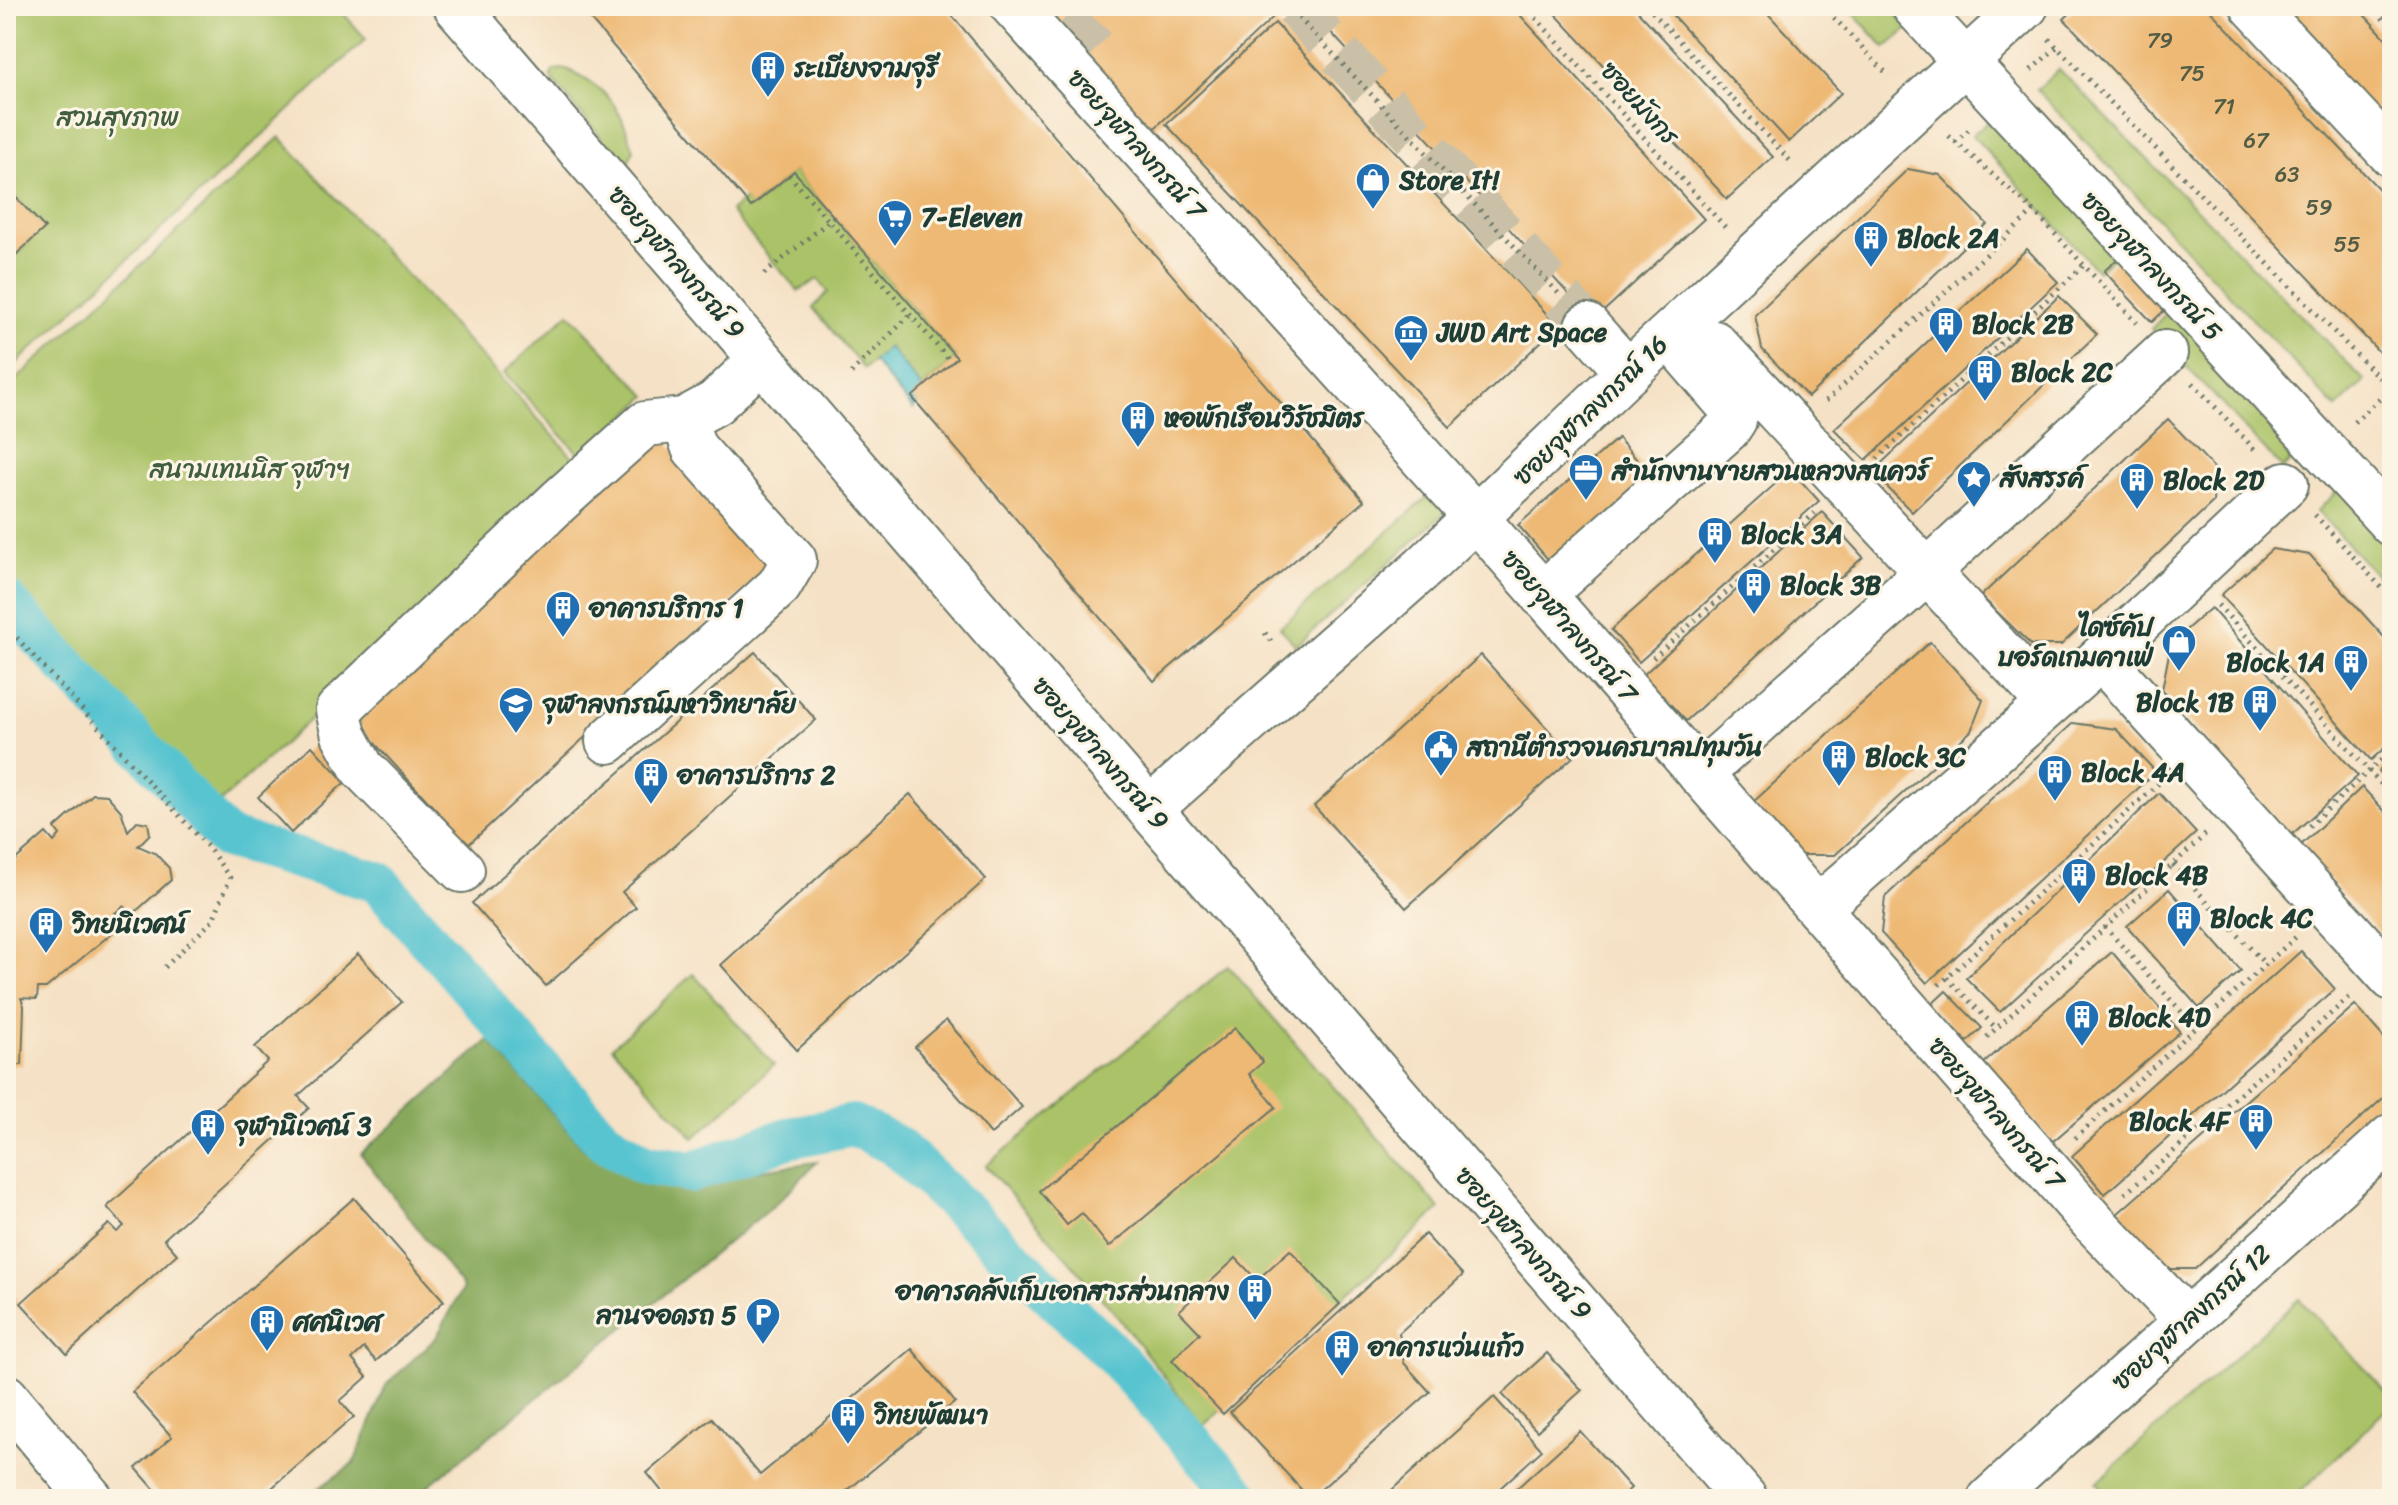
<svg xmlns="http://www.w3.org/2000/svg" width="2398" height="1505" viewBox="0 0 2398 1505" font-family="Sriracha,'Playpen Sans Thai',sans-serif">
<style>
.green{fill:#abc368;stroke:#65804e;stroke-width:2}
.forest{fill:#88a95c;stroke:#547348;stroke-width:2}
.water{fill:#58c4d0;stroke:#3c8082;stroke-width:2}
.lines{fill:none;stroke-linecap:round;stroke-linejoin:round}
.canal{stroke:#58c4d0;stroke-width:42}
.building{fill:#eeb974}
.minor-tunnel{stroke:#cac0a8;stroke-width:44;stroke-dasharray:44 22;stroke-linecap:butt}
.minor-casing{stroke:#6a7667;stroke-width:48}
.path{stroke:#6a7667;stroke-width:5;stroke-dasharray:2 6;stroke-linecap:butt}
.minor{stroke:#fff;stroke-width:44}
.labels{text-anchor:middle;stroke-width:6;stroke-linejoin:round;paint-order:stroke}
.number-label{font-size:22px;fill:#535c44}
.poi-label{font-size:26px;font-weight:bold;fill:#1f3d34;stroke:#fcf5e5;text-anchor:start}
.street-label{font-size:26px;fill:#1f3d34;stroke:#fcf5e5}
.park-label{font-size:26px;fill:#425e41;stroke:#fcf5e5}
</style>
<rect width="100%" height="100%" fill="#fcf5e5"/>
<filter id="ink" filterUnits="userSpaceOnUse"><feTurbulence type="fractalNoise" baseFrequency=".0125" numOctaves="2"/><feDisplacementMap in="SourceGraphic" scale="16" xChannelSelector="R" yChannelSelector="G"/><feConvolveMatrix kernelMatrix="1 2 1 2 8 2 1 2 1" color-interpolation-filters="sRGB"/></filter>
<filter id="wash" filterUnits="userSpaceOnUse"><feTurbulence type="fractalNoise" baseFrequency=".006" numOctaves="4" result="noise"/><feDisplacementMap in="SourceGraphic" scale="32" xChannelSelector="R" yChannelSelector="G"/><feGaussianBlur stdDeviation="1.8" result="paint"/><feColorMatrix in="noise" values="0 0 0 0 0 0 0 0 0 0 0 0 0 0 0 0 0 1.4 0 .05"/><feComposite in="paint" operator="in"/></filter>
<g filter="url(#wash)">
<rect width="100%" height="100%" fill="#f5e1c5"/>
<g class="green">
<polygon points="6,6 337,6 366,39 6,373 6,265 44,228 6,187"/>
<polygon points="1847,6 1888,6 1909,28 1885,48"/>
<path d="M567,69C612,93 617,103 634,150L627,164L621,161L550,77L554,70Z"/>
<polygon points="2059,69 2365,381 2336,408 2037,90"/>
<polygon points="1993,117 2118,252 2098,271 1972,135"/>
<polygon points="280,137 583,468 215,807 6,579 6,389"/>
<polygon points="794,171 957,358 922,388 889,348 864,369 813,308 828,292 818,279 798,291 730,211 745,199 752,207"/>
<polygon points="2171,308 2304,448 2283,469 2151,329"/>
<polygon points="569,313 647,396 582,457 504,373"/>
<polygon points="2341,488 2392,545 2392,592 2317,511"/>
<polygon points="1433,492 1450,508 1296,646 1280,627"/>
<polygon points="1228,966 1440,1209 1203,1426 1109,1306 986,1166"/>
<polygon points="693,974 774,1065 694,1138 612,1047"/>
<polygon points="2299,1299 2392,1398 2392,1404 2293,1499 2112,1499 2097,1482"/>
</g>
<polygon class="forest" points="489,1040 586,1151 642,1178 691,1185 754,1171 817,1162 778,1202 412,1499 304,1499 354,1463 386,1385 436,1338 463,1288 361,1154"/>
<polygon class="water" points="889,347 922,388 913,397 918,404 913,409 873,361"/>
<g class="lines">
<polyline class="canal" points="6,601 226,838 378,882 603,1139 644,1164 691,1172 788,1138 853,1125 896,1146 1114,1355 1242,1499"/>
</g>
<g id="blocks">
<g class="building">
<polygon points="579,6 944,6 1364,501 1154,681 912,397 957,358 794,171 751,207"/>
<polygon points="1037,6 1285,6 1141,141"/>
<polygon points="1307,6 1512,6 1704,219 1593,321"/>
<polygon points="1548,6 1633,6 1773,157 1727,199"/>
<polygon points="1664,6 1761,6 1841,93 1789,142"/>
<polygon points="2078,6 2206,6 2392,203 2392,344 2381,354 2064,19"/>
<polygon points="2273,6 2356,6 2392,45 2392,137"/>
<polygon points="1275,23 1558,326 1450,427 1166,124"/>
<polygon points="1908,169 1940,175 1987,224 1808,397 1762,349 1755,315"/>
<polygon points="6,187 45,228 6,264"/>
<polygon points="2027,249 2058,282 1866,460 1834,429"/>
<polygon points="2122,255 2169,306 2152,322 2104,271"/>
<polygon points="2059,296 2097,334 1912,512 1872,472"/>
<polygon points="2168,419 2215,469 2213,502 2061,645 2031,645 1981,596"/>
<polygon points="658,432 776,561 468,845 350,716"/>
<polygon points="1618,438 1653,478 1553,565 1518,525"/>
<polygon points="1791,470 1819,501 1639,662 1611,630"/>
<polygon points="1822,512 1863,557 1686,721 1643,675"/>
<polygon points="2272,549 2310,555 2392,646 2392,741 2371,760 2221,595"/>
<polygon points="2211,608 2358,776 2290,836 2162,690 2171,643"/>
<polygon points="1930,642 1983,700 1971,731 1835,855 1800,855 1752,803"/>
<polygon points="755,652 816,720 622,892 636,907 546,986 472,903"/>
<polygon points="1481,655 1573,757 1406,908 1314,806"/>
<polygon points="2073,723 2116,729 2156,772 1927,983 1881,933 1885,897"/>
<polygon points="312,746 345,782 291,833 258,797"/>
<polygon points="2392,758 2392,786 2379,771"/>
<polygon points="2362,787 2392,819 2392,946 2299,847"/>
<polygon points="2159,793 2196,833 2000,1012 1966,978"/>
<polygon points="93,794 107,795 121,811 128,831 137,821 148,823 150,834 138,846 155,853 169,868 171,880 133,914 124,906 115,913 124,923 46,988 38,988 37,999 21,998 24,1006 22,1065 6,1065 6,868 46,833 54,842 60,835 55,828"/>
<polygon points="910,794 986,879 797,1050 721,965"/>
<polygon points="2169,889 2241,971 2199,1008 2127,926"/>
<polygon points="2301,951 2335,989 2105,1194 2072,1156"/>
<polygon points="2112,952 2180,1032 2052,1142 1984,1063"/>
<polygon points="358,954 402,1002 298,1096 309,1108 164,1239 177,1254 67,1354 21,1303 109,1224 117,1232 124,1226 107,1207 268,1061 255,1047"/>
<polygon points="1946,991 1982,1028 1967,1042 1931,1005"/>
<polygon points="2355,1005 2392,1047 2392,1090 2195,1269 2165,1269 2117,1214"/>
<polygon points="946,1020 1022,1107 991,1134 915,1047"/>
<polygon points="1235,1028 1263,1062 1249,1074 1276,1107 1109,1247 1082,1213 1067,1225 1039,1191"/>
<polygon points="354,1198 444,1301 376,1361 364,1348 352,1359 367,1377 340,1401 354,1417 259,1499 163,1499 136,1468 172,1437 132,1392"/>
<polygon points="1425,1234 1463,1275 1399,1333 1404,1363 1430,1392 1310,1499 1230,1412"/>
<polygon points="1290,1250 1340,1304 1223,1414 1172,1360 1200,1333 1179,1311 1236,1258 1257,1280"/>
<polygon points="6,1286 12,1289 17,1304 6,1314"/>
<polygon points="912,1349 955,1402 837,1499 668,1499 647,1473 712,1418 760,1475"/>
<polygon points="1547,1353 1582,1390 1537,1431 1502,1394"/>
<polygon points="1494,1397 1542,1450 1488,1499 1382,1499"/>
<polygon points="1580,1431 1631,1488 1619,1499 1505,1499"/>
</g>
</g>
</g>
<g filter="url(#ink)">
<use href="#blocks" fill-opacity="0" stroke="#6a7667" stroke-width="2"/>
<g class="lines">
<g class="minor-tunnel">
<polyline points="1296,6 1587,326"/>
<polyline points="1065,51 1105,6"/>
</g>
<defs>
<g id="minor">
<polyline points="456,6 1745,1499"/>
<polyline points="1013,6 1462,502 2093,1222 2187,1320"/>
<polyline points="1914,6 2392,524"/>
<polyline points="2253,6 2392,155"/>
<polyline points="1587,326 1628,372"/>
<polyline points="1714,343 2049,703"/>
<polyline points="1542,595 1728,429 1734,420 1733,410 1676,344"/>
<polyline points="2101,658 2392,978"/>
<polyline points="608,741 779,586 794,560 694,448 684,420"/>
<polyline points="1700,774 1927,572 2165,353"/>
<polyline points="1150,809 1423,568 1628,372 2026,6"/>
<polyline points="462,870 362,768 344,735 338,710 560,500 645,424 684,420 715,403 761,360"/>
<polyline points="1818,908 2101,658 2286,484"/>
<polyline points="6,1397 91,1499"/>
<polyline points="1990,1499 2392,1136"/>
</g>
</defs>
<use href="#minor" class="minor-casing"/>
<g class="path">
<polyline points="1288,6 1562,297"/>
<polyline points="1525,6 1725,227"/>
<polyline points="1647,6 1793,164"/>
<polyline points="1823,6 1888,75"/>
<polyline points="2371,6 2392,28"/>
<polyline points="2049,39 2392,391"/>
<polyline points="2031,70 2057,47"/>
<polyline points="1949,136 2034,211 2137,323"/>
<polyline points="1955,142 1972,127"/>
<polyline points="789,175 952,363"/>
<polyline points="764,274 834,217"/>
<polyline points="851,373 910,315"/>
<polyline points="2193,383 2257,452"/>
<polyline points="1826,401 2034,211"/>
<polyline points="2354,422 2391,389"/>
<polyline points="1877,459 2084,265"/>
<polyline points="2315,515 2392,599"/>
<polyline points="2218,605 2392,796"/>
<polyline points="6,626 208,847 230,878 213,920 161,971"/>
<polyline points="1265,633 1273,644"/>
<polyline points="1653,658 1815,513"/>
<polyline points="2309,826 2392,750"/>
<polyline points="2173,865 2266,965"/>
<polyline points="2105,927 2196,1028"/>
<polyline points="1947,978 1996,1028"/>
<polyline points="1939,985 2159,783"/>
<polyline points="1987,1037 2206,834"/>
<polyline points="2075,1138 2298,935"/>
<polyline points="2125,1194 2352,995"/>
</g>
<use href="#minor" class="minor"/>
</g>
</g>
<defs>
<symbol id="building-pin" viewBox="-11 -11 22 30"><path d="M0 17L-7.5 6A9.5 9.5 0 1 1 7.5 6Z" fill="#1f6fb2" stroke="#fcf5e5"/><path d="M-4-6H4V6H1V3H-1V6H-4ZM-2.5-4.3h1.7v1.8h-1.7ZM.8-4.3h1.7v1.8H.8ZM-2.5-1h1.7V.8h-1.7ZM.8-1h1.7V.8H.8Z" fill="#fff"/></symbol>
<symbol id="shop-pin" viewBox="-11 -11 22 30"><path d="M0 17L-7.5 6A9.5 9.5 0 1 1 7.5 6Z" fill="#1f6fb2" stroke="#fcf5e5"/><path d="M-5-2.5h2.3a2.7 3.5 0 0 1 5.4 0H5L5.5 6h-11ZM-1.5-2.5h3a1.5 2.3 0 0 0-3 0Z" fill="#fff"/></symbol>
<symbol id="supermarket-pin" viewBox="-11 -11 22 30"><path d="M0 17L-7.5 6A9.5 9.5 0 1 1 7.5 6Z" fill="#1f6fb2" stroke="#fcf5e5"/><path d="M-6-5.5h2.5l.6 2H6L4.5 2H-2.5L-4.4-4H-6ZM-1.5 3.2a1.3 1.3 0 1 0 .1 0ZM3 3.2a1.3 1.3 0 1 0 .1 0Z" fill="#fff"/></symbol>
<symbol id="museum-pin" viewBox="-11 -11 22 30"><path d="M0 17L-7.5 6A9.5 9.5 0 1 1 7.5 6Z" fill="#1f6fb2" stroke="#fcf5e5"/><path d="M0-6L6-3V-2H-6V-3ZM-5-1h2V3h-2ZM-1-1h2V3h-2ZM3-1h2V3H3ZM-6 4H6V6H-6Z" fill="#fff"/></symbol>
<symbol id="office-pin" viewBox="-11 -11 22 30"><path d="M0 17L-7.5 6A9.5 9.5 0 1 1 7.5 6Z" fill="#1f6fb2" stroke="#fcf5e5"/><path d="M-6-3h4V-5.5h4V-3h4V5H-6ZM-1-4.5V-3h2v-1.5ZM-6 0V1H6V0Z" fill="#fff"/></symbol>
<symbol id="sight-pin" viewBox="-11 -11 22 30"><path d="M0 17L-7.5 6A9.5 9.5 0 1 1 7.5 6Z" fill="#1f6fb2" stroke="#fcf5e5"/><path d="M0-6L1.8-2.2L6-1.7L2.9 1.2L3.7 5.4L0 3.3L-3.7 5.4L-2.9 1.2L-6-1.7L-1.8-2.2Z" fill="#fff"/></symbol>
<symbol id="university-pin" viewBox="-11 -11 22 30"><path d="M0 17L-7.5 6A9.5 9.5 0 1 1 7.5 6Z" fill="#1f6fb2" stroke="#fcf5e5"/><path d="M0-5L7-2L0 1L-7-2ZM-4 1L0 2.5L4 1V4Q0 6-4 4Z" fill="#fff"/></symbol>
<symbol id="civic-pin" viewBox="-11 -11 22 30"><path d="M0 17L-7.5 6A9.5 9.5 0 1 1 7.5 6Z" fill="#1f6fb2" stroke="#fcf5e5"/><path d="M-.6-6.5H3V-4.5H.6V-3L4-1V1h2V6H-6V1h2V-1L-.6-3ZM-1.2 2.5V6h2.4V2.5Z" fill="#fff"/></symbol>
<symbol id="parking-pin" viewBox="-11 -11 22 30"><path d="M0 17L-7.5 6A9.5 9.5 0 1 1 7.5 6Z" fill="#1f6fb2" stroke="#fcf5e5"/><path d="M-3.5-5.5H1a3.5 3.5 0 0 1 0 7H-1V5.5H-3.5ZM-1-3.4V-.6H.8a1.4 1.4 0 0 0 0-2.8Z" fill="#fff"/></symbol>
</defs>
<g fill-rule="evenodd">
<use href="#building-pin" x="748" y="48" width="40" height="54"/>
<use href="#shop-pin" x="1353" y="160" width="40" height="54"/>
<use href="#supermarket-pin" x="875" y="197" width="40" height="54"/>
<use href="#building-pin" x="1851" y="218" width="40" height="54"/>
<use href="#building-pin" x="1926" y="304" width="40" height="54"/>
<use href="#museum-pin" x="1391" y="312" width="40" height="54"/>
<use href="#building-pin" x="1965" y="352" width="40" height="54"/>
<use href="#building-pin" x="1118" y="398" width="40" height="54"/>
<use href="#office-pin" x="1566" y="451" width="40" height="54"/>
<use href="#sight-pin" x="1954" y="458" width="40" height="54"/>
<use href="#building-pin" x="2117" y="460" width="40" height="54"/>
<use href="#building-pin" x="1695" y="514" width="40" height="54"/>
<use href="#building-pin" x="1734" y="565" width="40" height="54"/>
<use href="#building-pin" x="543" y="588" width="40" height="54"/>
<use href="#shop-pin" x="2159" y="622" width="40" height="54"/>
<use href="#building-pin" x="2331" y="642" width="40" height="54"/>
<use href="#building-pin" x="2240" y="682" width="40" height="54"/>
<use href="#university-pin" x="496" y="684" width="40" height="54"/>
<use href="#civic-pin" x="1421" y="727" width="40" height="54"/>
<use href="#building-pin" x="1819" y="737" width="40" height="54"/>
<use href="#building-pin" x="2035" y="752" width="40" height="54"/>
<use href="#building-pin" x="631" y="755" width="40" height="54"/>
<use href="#building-pin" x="2059" y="855" width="40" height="54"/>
<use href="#building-pin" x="2164" y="898" width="40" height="54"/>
<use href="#building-pin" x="26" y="904" width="40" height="54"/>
<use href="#building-pin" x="2062" y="997" width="40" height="54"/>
<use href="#building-pin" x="2236" y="1101" width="40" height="54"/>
<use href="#building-pin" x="188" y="1106" width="40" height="54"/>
<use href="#building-pin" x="1235" y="1271" width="40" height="54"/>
<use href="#parking-pin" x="743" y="1295" width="40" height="54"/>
<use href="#building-pin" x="247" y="1302" width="40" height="54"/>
<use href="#building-pin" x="1322" y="1327" width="40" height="54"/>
<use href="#building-pin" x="828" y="1395" width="40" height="54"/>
</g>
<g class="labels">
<g class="number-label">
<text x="2160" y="48">79</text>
<text x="2192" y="81">75</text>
<text x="2224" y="114">71</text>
<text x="2256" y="148">67</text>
<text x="2287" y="182">63</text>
<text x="2319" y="215">59</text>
<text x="2347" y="252">55</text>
</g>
<g class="poi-label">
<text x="794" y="77">ระเบียงจามจุรี</text>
<text x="1399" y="189">Store It!</text>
<text x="921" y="226">7-Eleven</text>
<text x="1897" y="247">Block 2A</text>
<text x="1972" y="333">Block 2B</text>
<text x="1437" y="341">JWD Art Space</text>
<text x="2011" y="381">Block 2C</text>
<text x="1164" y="427">หอพักเรือนวิรัชมิตร</text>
<text x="1612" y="480">สำนักงานขายสวนหลวงสแควร์</text>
<text x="2000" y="487">สังสรรค์</text>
<text x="2163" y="489">Block 2D</text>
<text x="1741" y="543">Block 3A</text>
<text x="1780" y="594">Block 3B</text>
<text x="589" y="617">อาคารบริการ 1</text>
<text x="2153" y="636" text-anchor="end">ไดซ์คัป<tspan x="2153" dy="30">บอร์ดเกมคาเฟ่</tspan></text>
<text x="2325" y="671" text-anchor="end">Block 1A</text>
<text x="2234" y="711" text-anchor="end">Block 1B</text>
<text x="542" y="713">จุฬาลงกรณ์มหาวิทยาลัย</text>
<text x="1467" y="756">สถานีตำรวจนครบาลปทุมวัน</text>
<text x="1865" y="766">Block 3C</text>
<text x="2081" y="781">Block 4A</text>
<text x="677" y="784">อาคารบริการ 2</text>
<text x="2105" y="884">Block 4B</text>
<text x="2210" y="927">Block 4C</text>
<text x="72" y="933">วิทยนิเวศน์</text>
<text x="2108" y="1026">Block 4D</text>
<text x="2230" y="1130" text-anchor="end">Block 4F</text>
<text x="234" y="1135">จุฬานิเวศน์ 3</text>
<text x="1229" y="1300" text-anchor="end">อาคารคลังเก็บเอกสารส่วนกลาง</text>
<text x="737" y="1324" text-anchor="end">ลานจอดรถ 5</text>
<text x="293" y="1331">ศศนิเวศ</text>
<text x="1368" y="1356">อาคารแว่นแก้ว</text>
<text x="874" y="1424">วิทยพัฒนา</text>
</g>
<g class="street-label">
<text transform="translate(1640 103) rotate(48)" y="9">ซอยมังกร</text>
<text transform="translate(1137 144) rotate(48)" y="9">ซอยจุฬาลงกรณ์ 7</text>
<text transform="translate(677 262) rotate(49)" y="9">ซอยจุฬาลงกรณ์ 9</text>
<text transform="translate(2152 266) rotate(47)" y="9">ซอยจุฬาลงกรณ์ 5</text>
<text transform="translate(1590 410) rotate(-44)" y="9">ซอยจุฬาลงกรณ์ 16</text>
<text transform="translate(1570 626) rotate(49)" y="9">ซอยจุฬาลงกรณ์ 7</text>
<text transform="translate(1101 753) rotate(49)" y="9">ซอยจุฬาลงกรณ์ 9</text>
<text transform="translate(1997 1113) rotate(49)" y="9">ซอยจุฬาลงกรณ์ 7</text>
<text transform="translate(1524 1243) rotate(49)" y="9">ซอยจุฬาลงกรณ์ 9</text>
<text transform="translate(2191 1317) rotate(-42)" y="9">ซอยจุฬาลงกรณ์ 12</text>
</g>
<g class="park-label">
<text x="118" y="126">สวนสุขภาพ</text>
<text x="250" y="478">สนามเทนนิส จุฬาฯ</text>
</g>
</g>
<rect width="2398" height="1505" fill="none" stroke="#fcf5e5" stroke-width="32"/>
</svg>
